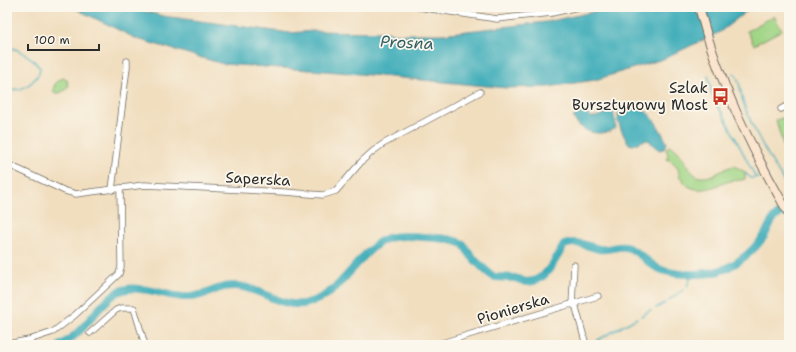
<svg xmlns="http://www.w3.org/2000/svg" width="796" height="352" viewBox="0 0 796 352" font-family="'Shantell Sans',sans-serif">
<style>
.green{fill:#a1d586;stroke:#668058}
.water{fill:#3babb8;stroke:#336b72}
.lines{fill:none;stroke-linecap:round;stroke-linejoin:round}
.stream{stroke:#3babb8;stroke-width:1.5}
.river{stroke:#3babb8;stroke-width:8}
.street-casing{stroke:#706a5f;stroke-width:7}
.secondary-casing{stroke:#706a5f;stroke-width:10}
.street{stroke:#fff;stroke-width:5.5}
.secondary{stroke:#fbe5cf;stroke-width:8}
.labels{text-anchor:middle;stroke-width:3.5;stroke-linejoin:round;paint-order:stroke}
.poi-label{font-size:15px;fill:#2b2b2b;stroke:#fbf7ec;text-anchor:end}
.street-label{font-size:15px;fill:#2b2b2b;stroke:#fbf7ec}
.water-label{font-size:16px;font-style:italic;fill:#315e63;stroke:#fbf7ec}
</style>
<rect width="100%" height="100%" fill="#fbf7ec"/>
<filter id="ink" filterUnits="userSpaceOnUse"><feTurbulence type="fractalNoise" baseFrequency=".025" numOctaves="2"/><feDisplacementMap in="SourceGraphic" scale="8" xChannelSelector="R" yChannelSelector="G"/><feConvolveMatrix kernelMatrix="1 2 1 2 8 2 1 2 1" color-interpolation-filters="sRGB"/></filter>
<filter id="wash" filterUnits="userSpaceOnUse"><feTurbulence type="fractalNoise" baseFrequency=".012" numOctaves="4" result="noise"/><feDisplacementMap in="SourceGraphic" scale="16" xChannelSelector="R" yChannelSelector="G"/><feGaussianBlur stdDeviation="0.9" result="paint"/><feColorMatrix in="noise" values="0 0 0 0 0 0 0 0 0 0 0 0 0 0 0 0 0 1.4 0 .05"/><feComposite in="paint" operator="in"/></filter>
<g filter="url(#wash)">
<rect width="100%" height="100%" fill="#f1debf"/>
<g class="green">
<polygon points="774,16 782,30 754,45 747,31"/>
<path d="M64,78L67,80L68,87C65,91 59,95 54,92C52,85 58,79 64,78Z"/>
<polygon points="789,116 789,167 776,120"/>
<path d="M669,146C686,150 687,180 705,177C716,176 723,168 734,166L745,172V179C740,181 735,180 730,181C717,185 700,195 687,185C684,183 683,178 679,176C679,166 675,163 667,159L668,155L666,149Z"/>
</g>
<g class="water">
<polygon points="72,7 129,7 163,16 290,33 312,31 387,32 398,34 442,34 467,31 546,22 615,7 752,7 720,32 663,59 595,80 548,87 507,88 338,72 223,64 137,39"/>
<path d="M630,106C650,106 660,129 667,143L664,149L659,150L648,140L642,141L633,145L629,144C623,135 615,120 619,109Z"/>
<path d="M613,110L616,128C602,137 583,134 574,119V116L584,111C587,112 588,116 591,117C597,118 608,112 613,110Z"/>
</g>
<g class="lines">
<g class="stream">
<path d="M7,46C20,50 32,57 40,68C40,77 29,86 20,89C16,90 11,89 7,90"/>
<path d="M734,73C742,82 740,95 744,105C754,132 769,157 784,182"/>
<polyline points="708,75 712,94 717,106 723,114 756,178"/>
<polyline points="615,121 619,121"/>
<polyline points="745,173 751,178 758,177"/>
<polyline points="687,286 692,275"/>
<polyline points="669,300 683,290"/>
<polyline points="656,308 665,303"/>
<polyline points="641,316 651,310"/>
<polyline points="597,342 598,340 637,318"/>
</g>
<path class="river" d="M61,345C66,342 72,338 76,334C90,322 100,304 116,293C123,289 132,288 140,289C157,290 173,298 190,297C210,296 221,282 243,287C263,291 282,307 303,304C334,299 348,271 368,252C374,247 378,242 385,239C395,235 414,236 424,237C436,238 452,238 463,244C466,247 467,251 470,254C474,260 488,273 494,277L515,278L526,282L534,281L543,276L551,267L564,245C578,240 586,246 599,249C608,251 617,245 626,247C637,250 645,260 654,266C670,277 709,276 727,268C741,261 752,252 762,239C767,233 769,224 774,218C779,214 784,211 789,208"/>
</g>
</g>
<g filter="url(#ink)">
<g class="lines">
<defs>
<g id="street">
<polyline points="418,7 497,19 552,13 578,7"/>
<polyline points="781,109 789,105"/>
<polyline points="7,164 65,191 76,194 144,185 284,192 323,195 336,191 362,161 372,152 383,144 480,92"/>
<polyline points="112,190 127,67 127,61"/>
<polyline points="575,304 586,345"/>
<polyline points="572,305 574,265"/>
<polyline points="90,333 116,310 121,308 134,308 145,345"/>
<polyline points="7,344 29,340 53,332 75,315 119,274 121,267 120,188"/>
<polyline points="435,345 598,296"/>
</g>
<path id="secondary" d="M699,7C718,81 751,148 789,214"/>
</defs>
<use href="#street" class="street-casing"/>
<use href="#secondary" class="secondary-casing"/>
<use href="#street" class="street"/>
<use href="#secondary" class="secondary"/>
</g>
</g>
<defs>
<symbol id="bus-bare" viewBox="-9 -9 18 18"><path d="M-5-6H5V4H4V6H2V4H-2V6H-4V4H-5ZM-3.5-4V0h7V-4ZM-3.5 1.2v1.5H-2V1.2ZM2 1.2v1.5H3.5V1.2Z" fill="#c8321e" stroke="#fbf7ec" stroke-width="2.5" paint-order="stroke"/></symbol>
</defs>
<g fill-rule="evenodd">
<use href="#bus-bare" x="708" y="84" width="25" height="25"/>
</g>
<g class="labels">
<g class="poi-label">
<text x="708" y="93">Szlak<tspan x="708" dy="17">Bursztynowy Most</tspan></text>
</g>
<g class="street-label">
<text transform="translate(258 179) rotate(3)" y="5">Saperska</text>
<text transform="translate(513 309) rotate(-17)" y="5">Pionierska</text>
</g>
<g class="water-label">
<text transform="translate(407 42) rotate(3)" y="6">Prosna</text>
</g>
</g>
<rect width="796" height="352" fill="none" stroke="#fbf7ec" stroke-width="24"/>
<path d="M28 44v6h71v-6" fill="none" stroke="#2b2b2b" stroke-width="2"/>
<text x="34" y="44" font-size="12" fill="#2b2b2b" stroke="#fbf7ec" stroke-width="3" paint-order="stroke">100 m</text>
</svg>
